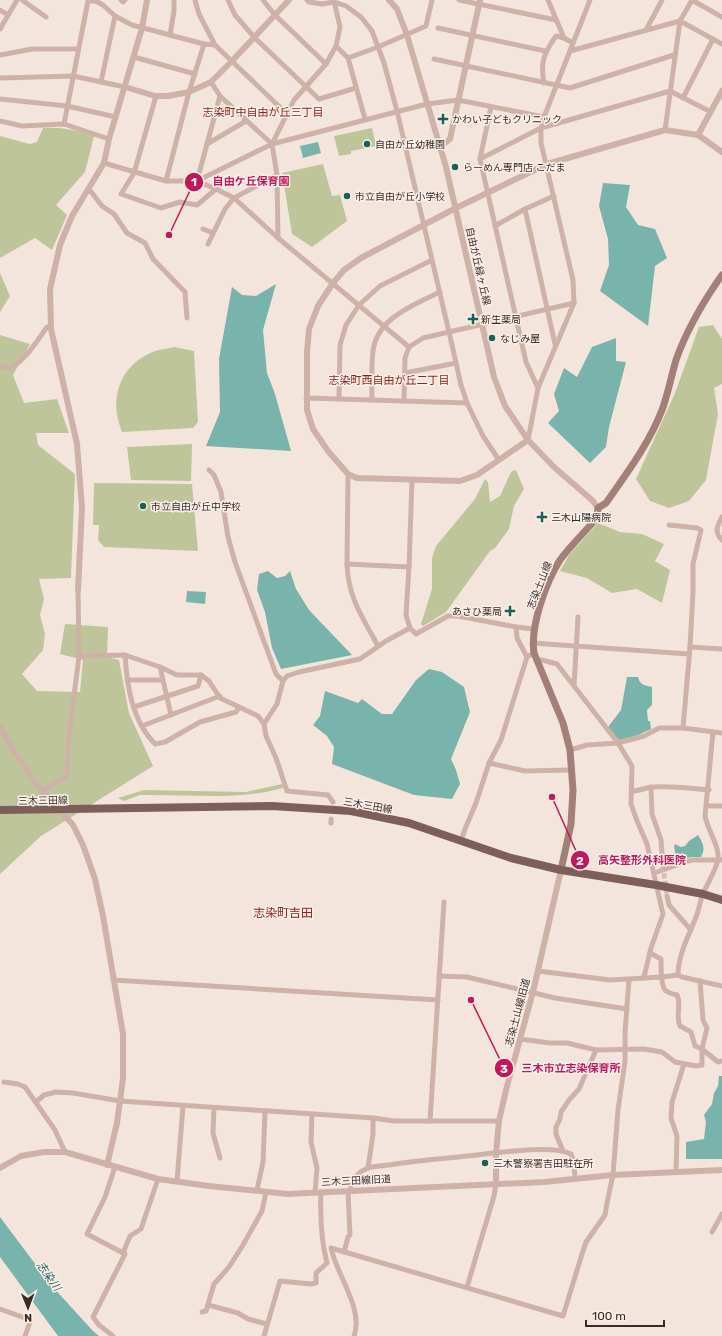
<svg xmlns="http://www.w3.org/2000/svg" width="722" height="1336" viewBox="0 0 722 1336" font-family="Rubik,'Noto Sans JP',sans-serif">
<style>
.green{fill:#bec59b}
.water{fill:#79b4ac}
.lines{fill:none;stroke-linecap:round;stroke-linejoin:round}
.minor-tunnel{stroke:#cfc0b8;stroke-width:5;stroke-dasharray:5 2.5;stroke-linecap:butt}
.minor{stroke:#ceb2a7;stroke-width:5}
.tertiary{stroke:#ceb2a7;stroke-width:6}
.secondary{stroke:#a28078;stroke-width:7}
.primary{stroke:#7d5e58;stroke-width:8}
.poi-dot{fill:#1a5f58;stroke:#fbf0e9;stroke-width:1.5}
.labels{text-anchor:middle;stroke-width:3;stroke-linejoin:round;paint-order:stroke}
.poi-label{font-size:10px;fill:#3a2b28;stroke:#fbf0e9;text-anchor:start}
.street-label{font-size:10px;fill:#3a2b28;stroke:#fbf0e9}
.neighbourhood-label{font-size:11px;fill:#90221a;stroke:#fbf0e9}
.water-label{font-size:11px;font-style:italic;fill:#1a5f58;stroke:#fbf0e9}
.quarter-label{font-size:12px;fill:#90221a;stroke:#fbf0e9}
.leader{fill:none;stroke:#c2185b;stroke-width:1.5}
.callout-dot{fill:#c2185b;stroke:#fbf0e9;stroke-width:1.5}
.mark-label{font-size:12px;text-anchor:middle;font-weight:bold;fill:#fff}
.callout-label{font-size:11px;text-anchor:middle;font-weight:bold;fill:#c2185b;stroke:#fbf0e9;stroke-width:3;stroke-linejoin:round;paint-order:stroke}
</style>
<rect width="100%" height="100%" fill="#f4e5dc"/>
<g class="green">
<path d="M43,128C63,127 75,130 94,136L85,172L56,205L67,215L52,250L35,238L0,258V136L30,144L37,142Z"/>
<polygon points="372,128 376,146 351,151 351,154 339,156 334,136"/>
<polygon points="323,164 332,196 340,195 347,221 312,247 292,234 282,173"/>
<polygon points="0,273 10,296 0,312"/>
<polygon points="713,325 722,339 722,384 714,388 718,414 706,480 689,501 669,508 650,501 636,479 675,393 699,327"/>
<polygon points="0,335 30,344 13,375 24,403 57,399 69,433 36,433 38,445 75,474 71,578 39,579 44,599 40,615 45,634 43,650 22,674 37,691 80,692 83,660 60,654 65,624 108,627 107,657 119,660 129,713 153,766 41,836 0,874"/>
<path d="M174,347L194,351L198,422L193,428L122,432C120,427 118,420 117,414C113,386 127,362 153,352C159,349 167,349 174,347Z"/>
<polygon points="192,444 191,481 131,480 127,447"/>
<polygon points="516,470 524,489 514,506 509,529 495,548 490,551 446,612 423,626 421,624 432,589 432,558 436,546 475,499 485,479 488,482 490,502 500,496 510,474 512,471"/>
<polygon points="94,483 192,484 198,551 104,547 98,540 99,525 93,525"/>
<polygon points="598,523 620,532 642,534 664,544 655,561 670,570 662,603 637,589 612,593 587,578 560,571 569,555"/>
<path d="M282,784L283,788C240,800 196,795 152,795H140L124,801L118,798L144,790L246,792Z"/>
</g>
<g class="water">
<polygon points="318,142 321,153 303,158 300,146"/>
<polygon points="603,183 630,185 626,207 638,225 655,229 667,258 655,266 648,326 600,291 609,265 608,239 599,206"/>
<polygon points="276,284 263,330 267,373 275,394 291,451 206,446 220,412 219,359 232,287 242,295 256,296"/>
<polygon points="616,338 616,361 626,362 609,427 606,447 590,463 548,423 559,411 554,394 564,368 577,377 592,347"/>
<polygon points="268,571 277,578 285,576 290,571 296,589 309,610 352,655 281,669 272,648 265,612 257,590 259,574"/>
<polygon points="187,591 206,592 205,604 186,602"/>
<polygon points="429,669 442,672 464,687 470,712 451,759 456,770 460,784 452,799 414,795 332,764 334,747 327,736 313,725 320,716 325,691 358,703 362,699 382,714 392,714 416,680"/>
<path d="M627,677H638C640,685 644,685 652,687V705L647,710L648,721H650L651,729L638,735L620,740L618,739L608,727L621,710Z"/>
<path d="M698,835C703,843 706,849 701,857H691L677,862L674,847L675,844L681,847L685,846L689,841Z"/>
<polygon points="719,1076 722,1076 722,1159 686,1159 686,1142 704,1139 706,1122 704,1115 712,1104 714,1093 718,1086"/>
<polygon points="0,1217 51,1285 93,1331 99,1336 58,1336 0,1257"/>
</g>
<g class="lines">
<polyline class="minor-tunnel" points="663,866 667,896"/>
<g class="minor">
<polyline points="22,0 46,17"/>
<polyline points="121,0 123,2 125,0"/>
<polyline points="195,0 199,14 215,45 287,114"/>
<polyline points="228,0 235,15 254,37 319,99 356,88"/>
<polyline points="263,0 275,15 326,64"/>
<polyline points="307,0 309,2 322,4 334,2 346,6 361,17 372,31 384,63 397,111 449,332 461,385 467,403 483,436 499,460"/>
<polyline points="459,0 556,20"/>
<polyline points="548,0 564,38 573,43"/>
<polyline points="692,0 722,17"/>
<polyline points="0,10 8,15"/>
<polyline points="438,28 545,51"/>
<polyline points="0,29 17,0"/>
<polyline points="646,30 662,0"/>
<polyline points="170,35 174,11 174,0"/>
<polyline points="336,46 348,58 365,119"/>
<polyline points="570,51 680,21 722,44"/>
<polyline points="0,55 32,49 78,49"/>
<polyline points="134,57 195,74"/>
<polyline points="348,58 378,47 426,26 432,0"/>
<polyline points="434,59 570,88 674,55"/>
<polyline points="0,78 73,76 125,87"/>
<polyline points="101,82 115,16"/>
<polyline points="211,82 220,96 272,144"/>
<path d="M544,83C540,62 544,53 556,36L564,38"/>
<polyline points="156,96 134,173 121,194 161,208 180,202 197,205 216,189"/>
<polyline points="683,98 713,39"/>
<polyline points="0,99 67,106 116,117"/>
<polyline points="491,107 480,159 526,362 538,388"/>
<polyline points="544,117 590,0"/>
<polyline points="0,121 22,126 64,124 109,139"/>
<polyline points="64,124 88,1 96,1 103,5 115,16 132,25 204,44 215,45"/>
<polyline points="665,130 680,21 692,0"/>
<polyline points="207,144 246,121"/>
<polyline points="480,159 541,128 670,91 711,112"/>
<polyline points="104,163 166,181 197,181 216,189 234,198 278,238 409,347"/>
<polyline points="166,181 189,92 204,44"/>
<polyline points="197,181 272,144 427,104 458,100 544,117 541,128 541,143 573,280 574,303 538,388 528,440"/>
<polyline points="197,181 220,96"/>
<polyline points="89,189 102,206 114,214 127,233 145,243 153,259 185,292 187,318"/>
<polyline points="525,209 555,344"/>
<polyline points="495,226 525,209 554,196"/>
<polyline points="203,229 213,233"/>
<polyline points="278,238 277,175 272,144 294,100 326,64 336,46 340,27 334,1"/>
<polyline points="208,244 225,209 234,198 277,175"/>
<path d="M0,366C2,367 4,368 6,368C20,369 39,338 47,327H51"/>
<polyline points="405,373 456,363"/>
<polyline points="306,398 467,403"/>
<polyline points="339,399 340,345 346,325 359,305 380,286 432,260"/>
<path d="M372,400C372,384 371,366 373,351C377,318 414,305 440,292"/>
<polyline points="404,401 405,358 409,347 423,338 574,303"/>
<polyline points="209,470 214,475 221,492 228,537 235,562 276,674 283,681"/>
<polyline points="348,474 347,564 409,567 412,480"/>
<path d="M722,517C717,526 714,532 722,540"/>
<polyline points="669,525 697,528 701,530 693,564 693,592 690,647 683,728"/>
<path d="M347,564C348,598 363,618 378,646"/>
<polyline points="409,567 406,615 410,628 416,634 448,616 458,616 516,627 517,638 527,657 534,653"/>
<polyline points="516,627 533,629"/>
<polyline points="532,643 689,654"/>
<polyline points="690,647 722,649"/>
<path d="M125,655C127,686 132,721 155,744L165,742L200,722L236,712L239,707"/>
<polyline points="79,656 125,655 160,667 177,675 201,675 209,681 220,698 258,716 264,724 266,736 276,758 287,791 328,795 333,802"/>
<polyline points="536,661 542,660 557,664 618,743 632,766 631,804 637,821 647,844 663,914 651,948 644,977"/>
<polyline points="160,667 171,715"/>
<polyline points="127,680 162,680"/>
<polyline points="574,686 578,617"/>
<polyline points="134,707 198,686 201,675"/>
<polyline points="264,724 277,704 283,681 287,676 299,672 360,659 386,641 410,628"/>
<polyline points="142,726 220,696"/>
<polyline points="570,750 587,745 618,743 644,736 659,728 683,728 722,733"/>
<polyline points="489,763 525,771 571,770"/>
<polyline points="651,787 652,814 661,840 663,866"/>
<polyline points="43,790 54,783 67,777 68,744 79,656 78,590"/>
<path d="M632,791C640,791 646,787 654,787C672,786 690,788 709,790"/>
<polyline points="707,806 722,806"/>
<polyline points="331,823 331,819"/>
<polyline points="461,841 465,829 476,803 489,763 501,740 527,657"/>
<polyline points="654,873 692,860 722,860"/>
<polyline points="667,896 669,905 691,930"/>
<path d="M650,953L661,959C661,966 661,986 665,990C668,993 673,994 677,995C682,1003 675,1015 680,1026L691,1032L695,1046L702,1049L718,1062L722,1061"/>
<polyline points="538,971 610,980 662,977 678,975 682,977 722,986"/>
<path d="M678,975C678,955 689,935 696,917C699,910 700,901 703,894C707,884 716,870 718,860C720,847 708,831 705,816L713,732"/>
<polyline points="439,976 467,977 555,998 627,1009"/>
<polyline points="113,980 438,1000"/>
<polyline points="520,1039 550,1043 567,1043 596,1050 644,1049 662,1052 675,1062 696,1066 702,1065 702,1049 707,1028 703,1020 700,981"/>
<polyline points="4,1082 18,1084 25,1087 55,1130 65,1152"/>
<polyline points="36,1102 44,1095 56,1092 73,1093 120,1101 373,1118 394,1121 499,1121"/>
<polyline points="214,1108 213,1133 220,1158"/>
<polyline points="312,1114 311,1142 317,1168 315,1193"/>
<polyline points="430,1121 444,902"/>
<polyline points="563,1151 556,1134 556,1127 560,1119 561,1112 569,1100 579,1089 596,1050"/>
<polyline points="368,1168 373,1134 373,1118"/>
<polyline points="676,1172 677,1136 671,1118 672,1102 684,1064"/>
<polyline points="177,1181 183,1106"/>
<polyline points="257,1190 263,1162 265,1111"/>
<path d="M350,1190C352,1180 357,1172 368,1168C375,1166 382,1166 389,1165C413,1161 436,1159 459,1157C484,1155 551,1143 571,1154L574,1162L575,1179"/>
<polyline points="712,1232 722,1214"/>
<polyline points="344,1252 348,1237 350,1235 348,1191"/>
<polyline points="123,1253 130,1236 141,1229 158,1179"/>
<polyline points="467,1287 494,1196 496,1184"/>
<polyline points="208,1305 238,1313 248,1319 267,1324"/>
<polyline points="0,1309 28,1319 30,1322 25,1336"/>
<polyline points="202,1312 206,1311 214,1284 229,1267 243,1245 262,1211 266,1192"/>
<polyline points="113,1336 99,1325 93,1317 125,1254 87,1234 105,1197 115,1167"/>
<path d="M264,1336L280,1281L311,1284L316,1283V1273L327,1263C321,1240 320,1216 321,1192"/>
<path d="M354,1336C364,1309 337,1276 331,1248L563,1316L582,1254L586,1242L605,1215L607,1203L613,1175L618,1110L625,1061V1032L629,980"/>
</g>
<g class="tertiary">
<polyline points="389,0 397,9 407,35 446,167 494,377 505,406 528,440 554,467 593,501 598,508"/>
<polyline points="125,87 155,96 168,96 189,92 211,82 232,61 289,0"/>
<polyline points="698,135 722,91"/>
<polyline points="440,147 450,139 480,0"/>
<polyline points="528,440 477,475 460,481 357,478 348,474 328,451 313,429 307,410 307,352 309,329 318,306 333,283 344,270 361,258 456,208 547,164 665,130 698,135 722,152"/>
<polyline points="78,590 82,508 77,444 51,329 50,289 60,245 72,216 104,163 109,139 142,28 147,0"/>
<polyline points="0,728 33,780 73,825 83,845 95,879 103,916 123,1034 123,1078 120,1101 117,1123 107,1165"/>
<polyline points="0,1168 21,1156 44,1152 65,1152 158,1179 209,1186 288,1194 544,1182 613,1175 722,1170"/>
<polyline points="496,1184 496,1153 499,1121 506,1090 533,992 561,870"/>
</g>
<path class="secondary" d="M561,870L571,824L573,790L570,750L563,723L534,653C530,626 546,582 560,560C570,546 584,533 595,520L597,516L598,508L606,503C626,474 649,444 662,410C668,394 671,377 676,360C687,329 703,302 722,275"/>
<polyline class="primary" points="0,810 272,806 351,811 409,823 511,858 561,870 656,885 703,894 722,900"/>
</g>
<g class="poi-dot">
<path d="M441 113h4v4h4v4h-4v4h-4v-4h-4v-4h4z"/>
<circle cx="367" cy="144" r="4"/>
<circle cx="455" cy="167" r="4"/>
<circle cx="347" cy="196" r="4"/>
<path d="M471 313h4v4h4v4h-4v4h-4v-4h-4v-4h4z"/>
<circle cx="492" cy="338" r="4"/>
<circle cx="143" cy="506" r="4"/>
<path d="M540 511h4v4h4v4h-4v4h-4v-4h-4v-4h4z"/>
<path d="M508 605h4v4h4v4h-4v4h-4v-4h-4v-4h4z"/>
<circle cx="485" cy="1163" r="4"/>
</g>
<g class="labels">
<g class="poi-label">
<text x="452" y="123">かわい子どもクリニック</text>
<text x="375" y="148">自由が丘幼稚園</text>
<text x="463" y="171">らーめん専門店 こだま</text>
<text x="355" y="200">市立自由が丘小学校</text>
<text x="481" y="323">新生薬局</text>
<text x="500" y="342">なじみ屋</text>
<text x="151" y="510">市立自由が丘中学校</text>
<text x="551" y="521">三木山陽病院</text>
<text x="502" y="615" text-anchor="end">あさひ薬局</text>
<text x="493" y="1167">三木警察署吉田駐在所</text>
</g>
<g class="street-label">
<text transform="translate(479 266) rotate(77)" y="4">自由が丘緑ヶ丘線</text>
<text transform="translate(539 585) rotate(-68)" y="4">志染土山線</text>
<text transform="translate(43 800) rotate(-1)" y="4">三木三田線</text>
<text transform="translate(368 805) rotate(10)" y="4">三木三田線</text>
<text transform="translate(517 1012) rotate(-75)" y="4">志染土山線旧道</text>
<text transform="translate(356 1180) rotate(-3)" y="4">三木三田線旧道</text>
</g>
<g class="neighbourhood-label">
<text x="263" y="116">志染町中自由が丘三丁目</text>
<text x="389" y="384">志染町西自由が丘二丁目</text>
</g>
<g class="water-label">
<text transform="translate(49 1276) rotate(55)" y="4">志染川</text>
</g>
<g class="quarter-label">
<text x="283" y="917">志染町吉田</text>
</g>
</g>
<path class="leader" d="M169 235L194 182M552 797L580 860M471 1000L504 1068"/>
<g class="callout-dot">
<circle cx="169" cy="235" r="4"/>
<circle cx="552" cy="797" r="4"/>
<circle cx="471" cy="1000" r="4"/>
<circle cx="194" cy="182" r="10"/>
<circle cx="580" cy="860" r="10"/>
<circle cx="504" cy="1068" r="10"/>
</g>
<g class="mark-label">
<text x="194" y="186">1</text>
<text x="580" y="865">2</text>
<text x="504" y="1073">3</text>
</g>
<g class="callout-label">
<text x="251" y="185">自由ケ丘保育園</text>
<text x="642" y="864">高矢整形外科医院</text>
<text x="571" y="1072">三木市立志染保育所</text>
</g>
<g transform="translate(28 1308) rotate(179)" stroke="#fbf0e9" stroke-width="3" paint-order="stroke">
<path d="M0-3L7 15L0 10L-7 15Z" fill="#3a2b28"/>
<text y="-6" font-size="11" font-weight="bold" text-anchor="middle" fill="#3a2b28">N</text>
</g>
<path d="M586 1320v6h78v-6" fill="none" stroke="#3a2b28" stroke-width="2"/>
<text x="592" y="1320" font-size="12" fill="#3a2b28" stroke="#fbf0e9" stroke-width="3" paint-order="stroke">100 m</text>
</svg>
